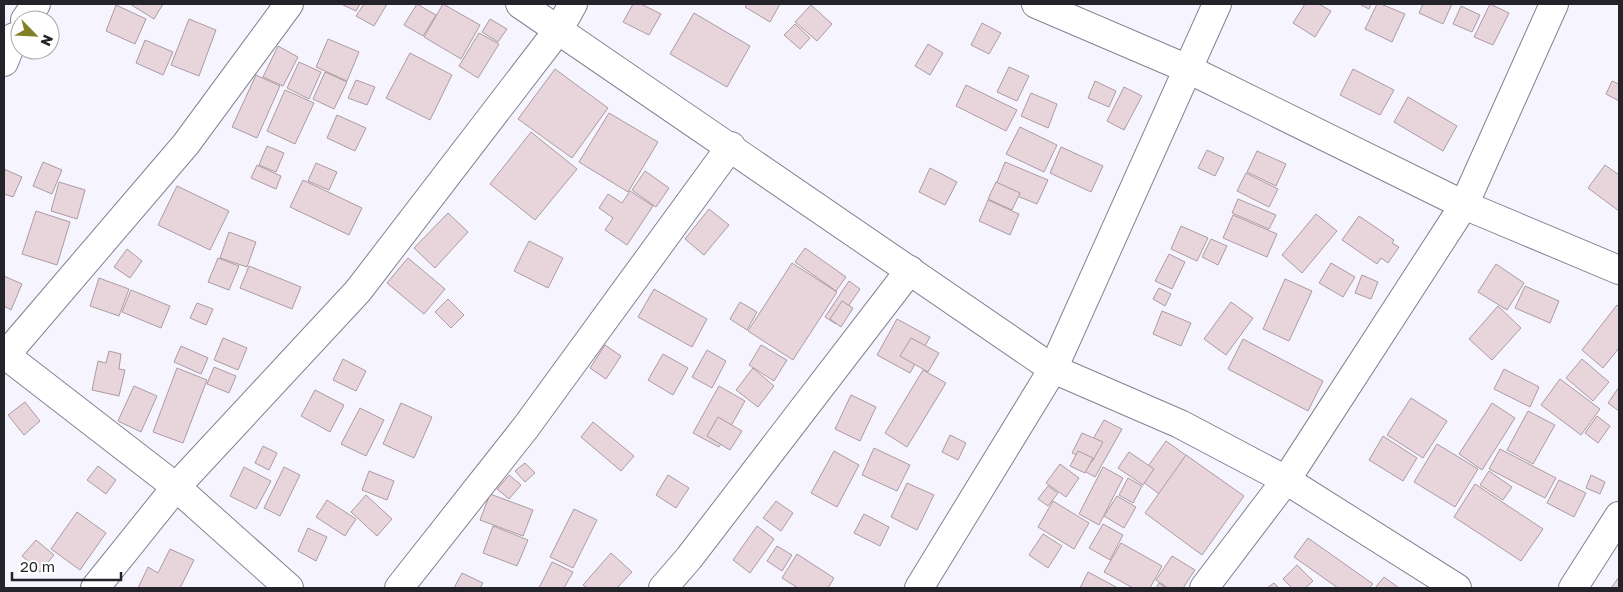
<svg xmlns="http://www.w3.org/2000/svg" width="1623" height="592" viewBox="0 0 1623 592" font-family="'Golos Text',sans-serif">
<style>
.building{fill:#e7d5db;stroke:#ac9ba1}
.lines{fill:none;stroke-linecap:round;stroke-linejoin:round}
.minor-casing{stroke:#848291;stroke-width:30}
.minor{stroke:#fff;stroke-width:28}
</style>
<rect width="100%" height="100%" fill="#f6f5ff"/>
<g class="building">
<polygon points="130,4 163,4 154,19"/>
<polygon points="341,4 360,4 356,11"/>
<polygon points="364,4 387,4 374,26 356,16"/>
<polygon points="417,4 436,15 423,36 404,25"/>
<polygon points="443,4 480,25 461,59 424,37"/>
<polygon points="633,4 641,4 661,14 649,35 623,22"/>
<polygon points="747,4 780,4 770,22 745,7"/>
<polygon points="1305,4 1319,4 1331,11 1315,37 1293,23"/>
<polygon points="1362,4 1371,4 1369,9 1361,5"/>
<polygon points="1377,4 1381,4 1405,14 1392,42 1365,29"/>
<polygon points="1423,4 1452,4 1443,24 1419,13"/>
<polygon points="1490,4 1509,13 1493,45 1474,37"/>
<polygon points="116,5 146,19 135,44 106,31"/>
<polygon points="811,5 832,24 817,41 795,22"/>
<polygon points="1461,6 1480,15 1472,32 1453,24"/>
<polygon points="694,13 750,46 727,87 670,54"/>
<polygon points="189,19 216,30 199,76 171,65"/>
<polygon points="490,19 507,29 498,42 482,32"/>
<polygon points="982,23 1001,33 989,54 971,45"/>
<polygon points="795,24 810,38 800,49 784,35"/>
<polygon points="479,33 499,44 478,78 459,66"/>
<polygon points="328,39 359,52 347,81 316,67"/>
<polygon points="145,40 173,52 163,75 136,63"/>
<polygon points="928,44 943,53 930,75 915,66"/>
<polygon points="278,46 298,57 283,86 263,77"/>
<polygon points="410,53 452,75 430,120 386,98"/>
<polygon points="299,62 321,72 309,99 287,88"/>
<polygon points="1009,67 1029,76 1017,101 997,92"/>
<polygon points="555,69 608,108 572,158 518,119"/>
<polygon points="1353,69 1394,90 1380,115 1340,95"/>
<polygon points="325,72 347,82 334,109 313,99"/>
<polygon points="256,75 280,86 257,138 232,127"/>
<polygon points="356,80 375,87 367,105 348,98"/>
<polygon points="1095,81 1116,91 1109,107 1088,98"/>
<polygon points="1612,81 1619,84 1619,101 1606,94"/>
<polygon points="966,85 1017,110 1006,131 956,106"/>
<polygon points="1124,87 1142,96 1124,130 1107,121"/>
<polygon points="285,90 314,103 295,144 267,131"/>
<polygon points="1031,93 1057,104 1048,128 1021,116"/>
<polygon points="1408,97 1457,126 1443,151 1394,122"/>
<polygon points="609,113 658,142 628,192 579,162"/>
<polygon points="337,115 366,128 355,151 327,138"/>
<polygon points="1020,127 1057,145 1044,172 1006,154"/>
<polygon points="531,132 577,169 535,220 490,184"/>
<polygon points="267,146 284,153 276,172 259,165"/>
<polygon points="1061,147 1103,166 1091,192 1050,173"/>
<polygon points="1207,150 1224,158 1215,176 1198,168"/>
<polygon points="1257,151 1286,164 1276,186 1247,172"/>
<polygon points="43,162 62,170 52,194 33,186"/>
<polygon points="1005,162 1048,180 1037,204 995,187"/>
<polygon points="316,163 337,172 329,190 308,181"/>
<polygon points="257,165 281,176 276,189 251,178"/>
<polygon points="1605,165 1619,175 1619,211 1588,188"/>
<polygon points="930,168 957,182 945,205 919,192"/>
<polygon points="4,169 22,177 13,197 4,194"/>
<polygon points="645,171 669,188 656,207 632,190"/>
<polygon points="1246,173 1278,189 1269,207 1237,191"/>
<polygon points="303,180 362,208 349,235 290,207"/>
<polygon points="59,182 85,190 77,219 51,211"/>
<polygon points="996,182 1020,193 1012,210 988,199"/>
<polygon points="177,186 229,211 210,250 158,225"/>
<polygon points="630,191 653,206 627,245 605,230 613,218 599,208 608,194 622,203"/>
<polygon points="1238,199 1276,215 1269,229 1232,213"/>
<polygon points="988,200 1019,214 1010,235 979,221"/>
<polygon points="709,209 729,225 704,255 685,239"/>
<polygon points="36,211 70,222 57,265 22,254"/>
<polygon points="448,213 468,232 435,268 414,248"/>
<polygon points="1316,214 1337,231 1302,273 1282,255"/>
<polygon points="1233,215 1277,234 1267,257 1223,238"/>
<polygon points="1359,216 1394,240 1392,243 1399,247 1388,263 1381,258 1377,264 1342,240"/>
<polygon points="1181,226 1208,238 1197,261 1171,249"/>
<polygon points="229,232 256,242 247,267 220,258"/>
<polygon points="1211,239 1227,246 1218,265 1202,257"/>
<polygon points="529,241 563,258 548,288 514,271"/>
<polygon points="805,248 846,277 836,291 795,262"/>
<polygon points="127,249 142,261 130,278 114,267"/>
<polygon points="1169,254 1185,262 1172,289 1155,281"/>
<polygon points="218,258 239,266 229,290 208,282"/>
<polygon points="408,258 445,289 424,314 387,283"/>
<polygon points="792,263 837,292 793,360 748,331"/>
<polygon points="1331,263 1355,277 1343,297 1319,283"/>
<polygon points="1496,264 1524,283 1507,310 1478,292"/>
<polygon points="249,266 301,287 292,309 240,288"/>
<polygon points="1362,275 1378,282 1371,299 1355,293"/>
<polygon points="4,276 22,284 11,310 4,306"/>
<polygon points="99,278 129,289 119,316 90,306"/>
<polygon points="1285,279 1312,291 1289,341 1263,329"/>
<polygon points="849,281 860,289 836,324 825,317"/>
<polygon points="1525,286 1559,301 1550,323 1515,308"/>
<polygon points="1159,288 1171,294 1165,306 1153,299"/>
<polygon points="654,289 707,319 692,347 638,317"/>
<polygon points="131,290 170,306 161,328 122,312"/>
<polygon points="448,299 464,315 451,328 435,312"/>
<polygon points="842,301 853,308 841,327 830,319"/>
<polygon points="740,302 757,312 747,330 730,319"/>
<polygon points="1231,302 1253,318 1226,355 1204,339"/>
<polygon points="197,303 213,309 206,325 190,318"/>
<polygon points="1617,305 1619,307 1619,348 1603,368 1582,350"/>
<polygon points="1498,306 1521,328 1492,360 1469,339"/>
<polygon points="1162,311 1191,323 1181,346 1153,334"/>
<polygon points="897,319 930,337 910,373 877,355"/>
<polygon points="223,338 247,348 238,370 214,360"/>
<polygon points="911,338 939,353 928,372 900,356"/>
<polygon points="1243,339 1323,381 1308,411 1228,369"/>
<polygon points="605,345 621,356 606,379 590,368"/>
<polygon points="761,345 787,360 774,381 749,365"/>
<polygon points="181,346 208,358 201,374 174,362"/>
<polygon points="707,350 726,361 712,388 692,377"/>
<polygon points="109,351 121,354 119,369 125,370 119,396 92,390 98,361 106,363"/>
<polygon points="663,354 688,368 673,395 648,380"/>
<polygon points="343,359 366,371 356,391 333,380"/>
<polygon points="1582,359 1609,382 1593,401 1566,378"/>
<polygon points="214,367 236,376 229,393 207,384"/>
<polygon points="177,368 207,380 183,443 153,432"/>
<polygon points="753,368 774,386 758,407 736,390"/>
<polygon points="1504,369 1539,387 1530,407 1494,389"/>
<polygon points="923,370 946,383 907,447 885,433"/>
<polygon points="1560,379 1600,409 1581,435 1541,405"/>
<polygon points="134,386 157,396 141,432 118,421"/>
<polygon points="719,386 745,401 719,447 693,433"/>
<polygon points="1619,387 1619,411 1608,403"/>
<polygon points="315,390 344,405 330,432 301,416"/>
<polygon points="851,395 876,407 860,441 835,429"/>
<polygon points="1411,398 1447,421 1423,458 1387,435"/>
<polygon points="25,402 40,421 24,435 8,415"/>
<polygon points="401,403 432,417 414,458 383,444"/>
<polygon points="1492,403 1515,418 1482,470 1459,454"/>
<polygon points="360,408 384,420 366,456 341,444"/>
<polygon points="1528,411 1555,425 1533,464 1507,450"/>
<polygon points="1597,416 1610,426 1598,443 1585,433"/>
<polygon points="718,417 742,431 730,450 707,436"/>
<polygon points="1104,420 1122,429 1095,477 1077,467"/>
<polygon points="593,422 634,456 621,471 581,437"/>
<polygon points="1082,433 1103,442 1092,462 1072,453"/>
<polygon points="950,435 966,443 958,460 942,452"/>
<polygon points="1383,436 1417,458 1403,481 1369,460"/>
<polygon points="1166,441 1198,464 1170,502 1139,479"/>
<polygon points="1437,444 1478,469 1455,507 1414,482"/>
<polygon points="263,446 277,453 269,470 255,463"/>
<polygon points="874,448 910,465 897,491 862,475"/>
<polygon points="1500,449 1556,478 1545,498 1489,469"/>
<polygon points="834,451 859,465 837,507 811,493"/>
<polygon points="1078,451 1093,458 1085,473 1070,466"/>
<polygon points="1129,452 1154,469 1143,485 1118,468"/>
<polygon points="1186,455 1244,496 1202,555 1145,513"/>
<polygon points="525,463 535,473 525,482 515,471"/>
<polygon points="1060,464 1079,478 1066,497 1046,483"/>
<polygon points="98,466 116,480 106,494 87,480"/>
<polygon points="244,467 271,481 256,509 230,496"/>
<polygon points="284,467 300,475 280,516 264,508"/>
<polygon points="1103,467 1123,478 1099,525 1079,514"/>
<polygon points="369,471 394,481 387,500 362,490"/>
<polygon points="1489,471 1512,487 1503,500 1480,485"/>
<polygon points="509,475 521,485 509,499 497,489"/>
<polygon points="668,475 689,488 676,508 656,495"/>
<polygon points="1591,475 1605,482 1600,494 1586,488"/>
<polygon points="1128,478 1142,486 1133,503 1119,495"/>
<polygon points="1559,480 1586,493 1574,517 1547,503"/>
<polygon points="907,483 934,495 917,530 891,517"/>
<polygon points="1475,484 1543,529 1521,561 1454,517"/>
<polygon points="1048,486 1058,493 1048,506 1038,499"/>
<polygon points="490,494 533,510 523,536 480,520"/>
<polygon points="366,495 392,519 377,536 351,512"/>
<polygon points="1117,496 1136,507 1124,528 1104,516"/>
<polygon points="327,500 356,519 345,536 316,517"/>
<polygon points="776,501 793,513 781,531 763,518"/>
<polygon points="1053,501 1089,523 1074,549 1038,527"/>
<polygon points="574,509 597,520 573,568 550,557"/>
<polygon points="77,512 106,533 80,570 51,549"/>
<polygon points="864,514 889,527 880,546 854,533"/>
<polygon points="1103,524 1123,535 1110,560 1089,548"/>
<polygon points="493,526 528,540 517,566 483,553"/>
<polygon points="757,526 774,539 750,573 733,560"/>
<polygon points="308,528 327,537 316,561 298,551"/>
<polygon points="1043,534 1062,546 1048,568 1029,555"/>
<polygon points="1308,538 1373,584 1369,588 1338,588 1294,557"/>
<polygon points="36,540 54,555 40,572 22,556"/>
<polygon points="1121,543 1162,566 1150,588 1133,588 1104,572"/>
<polygon points="777,546 792,555 782,571 767,561"/>
<polygon points="170,549 194,560 180,588 138,588 148,567 158,573"/>
<polygon points="611,553 632,572 617,588 587,588 583,585"/>
<polygon points="797,554 834,578 828,588 798,588 782,578"/>
<polygon points="1172,556 1195,570 1183,588 1168,588 1156,580"/>
<polygon points="552,562 573,572 564,588 539,588"/>
<polygon points="1297,565 1313,581 1305,588 1292,588 1283,579"/>
<polygon points="1088,572 1118,588 1080,588"/>
<polygon points="462,573 483,583 480,588 454,588"/>
<polygon points="1384,577 1399,588 1375,588"/>
<polygon points="1619,577 1619,588 1611,588"/>
<polygon points="1159,583 1166,588 1156,588"/>
<polygon points="1274,583 1279,588 1267,588"/>
</g>
<g class="lines">
<defs>
<g id="minor">
<polyline points="520,4 1053,369 1180,424 1286,480 1457,588"/>
<polyline points="1036,4 1188,69 1464,205 1619,270"/>
<polyline points="25,20 36,4"/>
<polyline points="4,62 14,37"/>
<polyline points="4,354 176,487 289,588"/>
<polyline points="4,357 186,144 289,4"/>
<polyline points="95,588 176,487 358,291 559,29 573,4"/>
<polyline points="399,588 526,427 731,146"/>
<polyline points="663,588 689,558 910,270"/>
<polyline points="919,588 1053,369 1217,4"/>
<polyline points="1204,588 1286,480 1464,205 1554,4"/>
<polyline points="1573,588 1619,516"/>
</g>
</defs>
<use href="#minor" class="minor-casing"/>
<use href="#minor" class="minor"/>
</g>
<rect width="1623" height="592" fill="none" stroke="#242329" stroke-width="10"/>
<g transform="translate(35 35) rotate(114)"><circle r="24" fill="#ffffff" stroke="#a7a7a9"/>
<path d="M0-4L9 19L0 12L-9 19Z" fill="#82812a"/>
<text y="-8" font-size="14" font-weight="bold" text-anchor="middle" fill="#242329">N</text>
</g>
<path d="M12 572v8h109v-8" fill="none" stroke="#242329" stroke-width="2.5"/>
<text x="20" y="572" font-size="15" fill="#242329" stroke="#ffffff" stroke-width="4" paint-order="stroke">20 m</text>
</svg>
